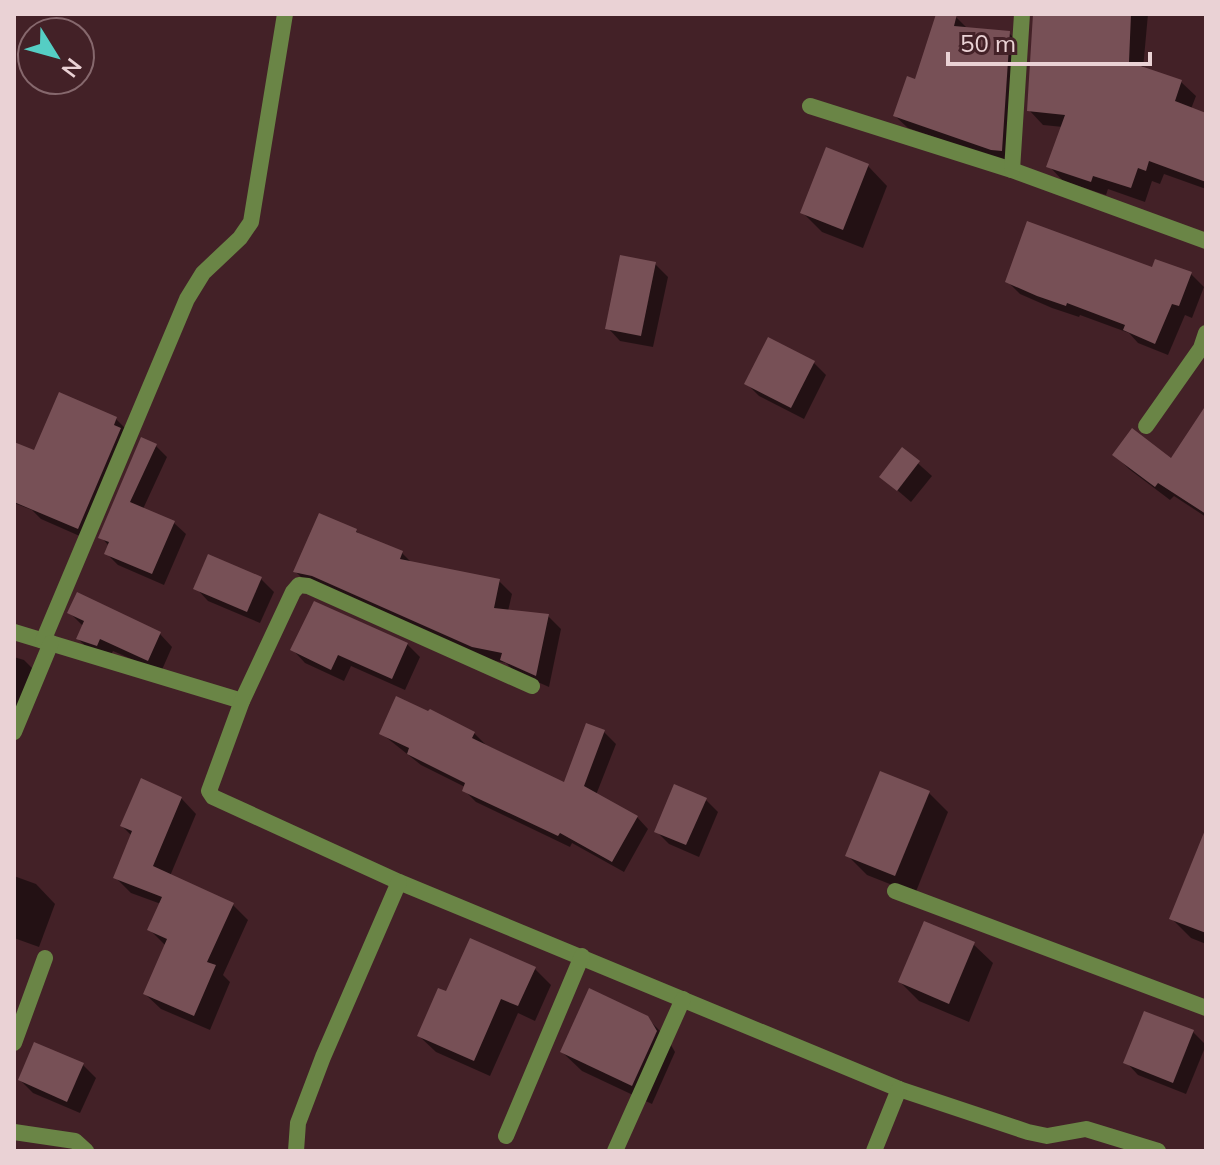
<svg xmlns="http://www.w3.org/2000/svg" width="1220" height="1165" viewBox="0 0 1220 1165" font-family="Mulish,sans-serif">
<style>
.shadow{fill:#0007}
.building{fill:#775056}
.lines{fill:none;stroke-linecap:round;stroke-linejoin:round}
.minor{stroke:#6a8546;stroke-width:16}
</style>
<rect width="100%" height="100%" fill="#432127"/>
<g class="shadow">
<polygon points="938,14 956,17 969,30 1009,33 1022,46 1006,162 908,128 895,116 917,82"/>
<polygon points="1034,14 1148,14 1143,69 1181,82 1196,96 1191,109 1206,115 1206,189 1164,174 1160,184 1152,181 1145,202 1108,189 1106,195 1063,181 1049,166 1063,127 1043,125 1029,110"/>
<polygon points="868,166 887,186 863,248 822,232 802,212"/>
<polygon points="655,264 668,277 653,347 620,341 608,328"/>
<polygon points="1153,269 1191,274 1204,287 1192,318 1185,315 1168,355 1138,343 1129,333 1080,315 1079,317 1052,308 1020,294 1007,281"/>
<polygon points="813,362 826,375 804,419 759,396 747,384"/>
<polygon points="1206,408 1206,517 1174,496 1170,500 1129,469 1115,455 1172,461"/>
<polygon points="116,419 129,432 91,541 41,519 32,510 14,503 14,444 35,453"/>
<polygon points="156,446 167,457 143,509 174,523 186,534 164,585 118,565 106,553 109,546 101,537"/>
<polygon points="903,450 932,476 911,502 882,477"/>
<polygon points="356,531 363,537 402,553 412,563 499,581 512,594 508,611 548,616 561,629 549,687 515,672 506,663 486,659 308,584 296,572"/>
<polygon points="261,579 274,592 260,623 208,601 196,588"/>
<polygon points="70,613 160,634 172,647 161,672 113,651 110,657 91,651 78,639 84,627"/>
<polygon points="407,644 420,657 405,690 351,666 344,681 305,663 293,650"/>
<polygon points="14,657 24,660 41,677 14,741"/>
<polygon points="587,726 604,732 616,744 596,795 637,817 648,829 624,872 572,843 570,847 476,802 464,790 465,787 421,765 382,734 474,733 486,745 565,784"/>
<polygon points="929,793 948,812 915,894 867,875 848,856"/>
<polygon points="181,798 196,814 170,876 233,905 248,920 223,975 230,982 210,1030 161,1009 145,994 166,946 149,929 161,904 131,893 116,878 132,836 122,826"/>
<polygon points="705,799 718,812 699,857 669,844 656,831"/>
<polygon points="1206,870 1206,944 1191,938 1172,919"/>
<polygon points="14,876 36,884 55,904 39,947 14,938"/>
<polygon points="973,944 993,963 969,1022 919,1001 900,982"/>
<polygon points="535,969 551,985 535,1021 518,1013 490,1076 436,1052 419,1036 447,994"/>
<polygon points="647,1018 667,1038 675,1052 652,1104 582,1071 562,1052"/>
<polygon points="1193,1032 1206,1045 1186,1094 1138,1075 1126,1062"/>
<polygon points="83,1065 96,1078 80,1113 33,1093 20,1080"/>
</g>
<g class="building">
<polygon points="936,14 957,14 954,26 1010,31 1002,151 991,150 893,116 907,76 915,79"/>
<polygon points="1033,14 1131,14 1129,62 1182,80 1175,101 1206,113 1206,182 1149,161 1146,171 1138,168 1131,188 1093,176 1091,182 1046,167 1065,115 1027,111"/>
<polygon points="826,147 869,164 843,230 800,213"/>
<polygon points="1027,221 1152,267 1155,259 1192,272 1179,306 1172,304 1155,344 1123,330 1125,325 1067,303 1066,306 1037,296 1005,282"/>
<polygon points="620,255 656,262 641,336 605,329"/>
<polygon points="768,337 815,361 791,408 744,384"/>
<polygon points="59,392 117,417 114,425 121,428 78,529 14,502 14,442 34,450"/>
<polygon points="1206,405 1206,514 1158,483 1155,487 1112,455 1132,428 1171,458"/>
<polygon points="141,437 157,444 130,502 175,521 152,574 104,554 109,542 98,538"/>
<polygon points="902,447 920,461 897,491 879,477"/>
<polygon points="319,513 357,529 356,532 403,551 400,559 500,579 494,608 549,614 536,676 500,660 502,653 472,647 312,576 293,572"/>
<polygon points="208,554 262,577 247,612 193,589"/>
<polygon points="77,592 161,632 148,661 100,639 97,646 76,639 84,621 67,613"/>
<polygon points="314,601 408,643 392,679 338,655 331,670 290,650"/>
<polygon points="396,696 428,711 430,709 475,732 472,738 564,782 586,723 605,730 584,786 638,816 612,862 560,833 558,836 462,791 465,783 407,754 409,748 379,734"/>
<polygon points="880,771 930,791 895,876 845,856"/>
<polygon points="141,778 182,797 153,866 234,903 207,962 216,965 194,1016 143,994 167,939 147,930 162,897 113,878 132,831 120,826"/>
<polygon points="674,784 707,798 686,845 654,832"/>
<polygon points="1205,830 1206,831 1206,933 1169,919"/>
<polygon points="924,921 975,942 949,1004 898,982"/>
<polygon points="470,938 536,967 518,1006 501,999 474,1061 417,1036 438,988 446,991"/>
<polygon points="589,988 648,1016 657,1031 632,1086 560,1052"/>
<polygon points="1144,1011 1194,1030 1173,1083 1123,1063"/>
<polygon points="34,1042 84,1063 67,1102 18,1080"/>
</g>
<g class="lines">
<g class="minor">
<polyline points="810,106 1012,170 1206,241"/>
<polyline points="1012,170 1022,14"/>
<polyline points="1146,426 1201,348 1206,333"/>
<polyline points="14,632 242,701"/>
<polyline points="43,641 187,299 203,273 240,238 251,222 285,14"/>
<polyline points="532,686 308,586 299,585 293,592 242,701 209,791 213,797 399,882 899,1089 1028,1132 1047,1136 1086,1129 1158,1151"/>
<polyline points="14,732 51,643"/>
<polyline points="895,891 1206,1008"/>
<polyline points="14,1043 45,958"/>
<polyline points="14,1132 75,1141 86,1151"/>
<polyline points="506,1136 582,956"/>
<polyline points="296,1151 298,1123 323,1057 399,882"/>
<polyline points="615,1151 683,999"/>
<polyline points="874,1151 899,1089"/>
</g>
</g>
<rect width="1220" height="1165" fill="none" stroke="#ead2d5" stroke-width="32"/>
<g transform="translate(56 56) rotate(127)"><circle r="38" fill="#432127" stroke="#86686d" stroke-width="2"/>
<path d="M0-6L14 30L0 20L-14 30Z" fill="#55cec4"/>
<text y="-12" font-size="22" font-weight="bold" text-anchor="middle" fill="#ead2d5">N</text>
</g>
<path d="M948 52v12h202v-12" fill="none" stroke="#ead2d5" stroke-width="4"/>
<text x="960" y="52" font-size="24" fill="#ead2d5" stroke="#432127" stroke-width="6" paint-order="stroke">50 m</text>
</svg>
